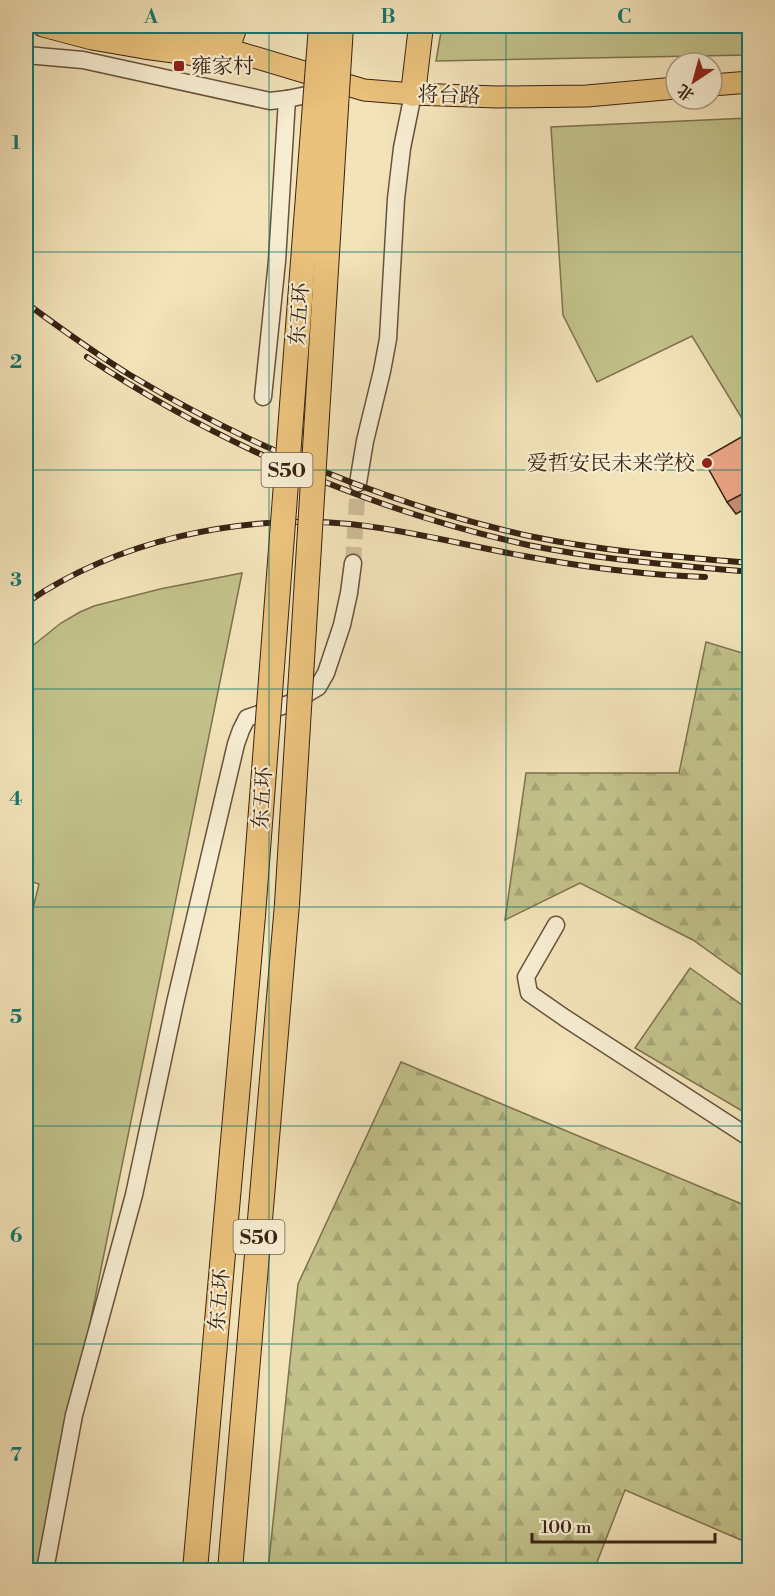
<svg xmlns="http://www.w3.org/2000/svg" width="775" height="1596" viewBox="0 0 775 1596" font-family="'Libre Bodoni','Noto Serif SC',serif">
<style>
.green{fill:#c2c18a;stroke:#7e724e;stroke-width:1.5}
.forest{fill:url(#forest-firs);stroke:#7e724e;stroke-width:1.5}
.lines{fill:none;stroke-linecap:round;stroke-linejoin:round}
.minor-tunnel{stroke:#cebc98;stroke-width:16;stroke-dasharray:16 8;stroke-linecap:butt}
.minor-casing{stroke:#68523c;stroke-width:19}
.major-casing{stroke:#392213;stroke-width:23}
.highway-casing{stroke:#392213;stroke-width:26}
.minor{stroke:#f7edd2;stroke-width:16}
.major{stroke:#eac27c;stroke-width:21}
.highway{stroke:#eac27c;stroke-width:24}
.rail-casing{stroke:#392213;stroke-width:6}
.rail{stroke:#f7edd2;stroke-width:4;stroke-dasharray:11;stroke-linecap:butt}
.highway-bridge-casing{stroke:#392213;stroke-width:26;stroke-linecap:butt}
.highway-bridge{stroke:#eac27c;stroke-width:24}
.wall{fill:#c88d72;stroke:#392213;stroke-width:1.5}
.building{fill:#e9a485;stroke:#392213;stroke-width:1.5}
.grid{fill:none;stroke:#0f766e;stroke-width:1.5;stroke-opacity:0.55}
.poi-dot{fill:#8f2418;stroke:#f7edd2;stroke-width:2}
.labels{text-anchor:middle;stroke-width:4.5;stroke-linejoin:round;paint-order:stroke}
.shield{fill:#f7edd2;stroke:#725f4c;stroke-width:1.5}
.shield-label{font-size:20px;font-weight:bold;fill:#392213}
.poi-label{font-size:21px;fill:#392213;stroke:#f7edd2;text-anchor:start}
.street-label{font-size:21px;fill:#392213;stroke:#f7edd2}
.neatline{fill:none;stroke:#0f766e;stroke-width:2}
.grid-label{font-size:20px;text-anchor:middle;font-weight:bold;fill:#0f766e}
</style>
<defs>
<pattern id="forest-firs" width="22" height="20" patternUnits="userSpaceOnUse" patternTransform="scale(1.5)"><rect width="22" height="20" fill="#c2c18a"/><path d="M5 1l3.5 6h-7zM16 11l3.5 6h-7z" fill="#a7a676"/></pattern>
</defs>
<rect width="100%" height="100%" fill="#f3e3b9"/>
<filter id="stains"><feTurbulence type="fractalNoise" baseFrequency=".00333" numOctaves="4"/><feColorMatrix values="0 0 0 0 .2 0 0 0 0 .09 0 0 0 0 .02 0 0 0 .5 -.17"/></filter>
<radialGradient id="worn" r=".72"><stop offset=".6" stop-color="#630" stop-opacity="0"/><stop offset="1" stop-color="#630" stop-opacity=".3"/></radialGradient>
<g class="green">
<polygon points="442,26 749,26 749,55 436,61"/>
<polygon points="749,118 750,118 749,430 692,336 597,382 563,315 551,127"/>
<polygon points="242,573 40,1570 26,1570 26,937 39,884 26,880 26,651 61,623 80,612 94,606 160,589"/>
</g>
<g class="forest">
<polygon points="706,642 749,655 749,980 693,940 580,883 505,920 526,773 679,773"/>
<polygon points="690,968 749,1010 749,1115 635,1048"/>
<polygon points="401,1062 749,1207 750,1530 741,1540 625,1490 594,1570 268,1570 298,1284"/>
</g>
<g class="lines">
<polyline class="minor-tunnel" points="353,563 358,483"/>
<defs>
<g id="minor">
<polyline points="26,55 83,60 270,101 287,99 326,91"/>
<polyline points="263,397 277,261 287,99"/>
<polyline points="358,483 365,441 382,371 388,339 396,199 402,148 413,94"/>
<polyline points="556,925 526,977 529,993 565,1018 750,1138"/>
<polyline points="45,1570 74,1415 134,1195 175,1003 236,744 241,730 247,718 291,703 318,687 326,673 342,625 349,593 353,563"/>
</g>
<g id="major">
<polyline points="43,26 92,39 144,48 196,55 227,49"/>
<polyline points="121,26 199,37 227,49 364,90 413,94 497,97 587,96 676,88"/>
<polyline points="712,85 750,82"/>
</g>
<g id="highway">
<polyline points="227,49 235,26"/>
<polyline points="413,94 421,26"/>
<polyline points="195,1570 253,915"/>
<polyline points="230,1570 287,904"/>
</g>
</defs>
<use href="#minor" class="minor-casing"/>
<use href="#major" class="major-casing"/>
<use href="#highway" class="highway-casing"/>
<use href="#minor" class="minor"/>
<use href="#major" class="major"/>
<use href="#highway" class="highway"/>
<defs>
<g id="rail">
<path d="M26,303C60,328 94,353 130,375C252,448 390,505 529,536C601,551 676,557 750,563"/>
<path d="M87,357C219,445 373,511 528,545C601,560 675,565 750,572"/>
<path d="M26,603C118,540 239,514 350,524C409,530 467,546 524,556C583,567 644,575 705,577"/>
</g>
</defs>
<use href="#rail" class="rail-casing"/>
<use href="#rail" class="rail"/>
<defs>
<g id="highway-bridge">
<polyline points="287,904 341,26"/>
<polyline points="253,915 321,26"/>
</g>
</defs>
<use href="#highway-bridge" class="highway-bridge-casing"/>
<use href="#highway-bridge" class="highway-bridge"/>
</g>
<polygon class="wall" points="750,432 750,506 736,514 727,502"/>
<polygon class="building" points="750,432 750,490 727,502 703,459"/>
<path class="grid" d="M269,26V1570M506,26V1570M26,252H750M26,470H750M26,689H750M26,907H750M26,1126H750M26,1344H750"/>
<g class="poi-dot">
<rect x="173" y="60" width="12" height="12" rx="3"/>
<circle cx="707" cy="463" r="6"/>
</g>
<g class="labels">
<g class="shield">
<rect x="261.5" y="453" width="51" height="34" rx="4.5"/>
<rect x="233.5" y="1220" width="51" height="34" rx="4.5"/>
</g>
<g class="shield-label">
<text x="287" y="477">S50</text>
<text x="259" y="1244">S50</text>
</g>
<g class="poi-label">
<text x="191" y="73">雍家村</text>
<text x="695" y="470" text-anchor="end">爱哲安民未来学校</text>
</g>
<g class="street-label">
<text transform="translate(449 95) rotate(2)" y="7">将台路</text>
<text transform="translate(299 314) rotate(-86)" y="7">东五环</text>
<text transform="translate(262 798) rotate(-86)" y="7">东五环</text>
<text transform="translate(219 1300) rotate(-85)" y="7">东五环</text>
</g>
</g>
<rect width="775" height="1596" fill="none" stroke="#f3e3b9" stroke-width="66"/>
<g transform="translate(694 81) rotate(216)"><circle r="28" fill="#f7edd2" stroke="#ab9c86" stroke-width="1.5"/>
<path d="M0-4.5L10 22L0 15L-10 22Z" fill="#8f2418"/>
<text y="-9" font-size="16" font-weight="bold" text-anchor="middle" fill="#392213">北</text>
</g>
<path d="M532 1533v9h183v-9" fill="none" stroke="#392213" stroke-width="3"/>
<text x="541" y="1533" font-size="18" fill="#392213" stroke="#f7edd2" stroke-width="4.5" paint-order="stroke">100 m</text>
<rect x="33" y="33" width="709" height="1530" class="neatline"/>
<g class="grid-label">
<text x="151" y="23">A</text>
<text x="388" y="23">B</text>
<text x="624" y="23">C</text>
<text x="16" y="149">1</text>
<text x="16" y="368">2</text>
<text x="16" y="586">3</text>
<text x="16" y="805">4</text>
<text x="16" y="1023">5</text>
<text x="16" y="1242">6</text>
<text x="16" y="1461">7</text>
</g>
<rect width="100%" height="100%" filter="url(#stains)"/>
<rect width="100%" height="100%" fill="url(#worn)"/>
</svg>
